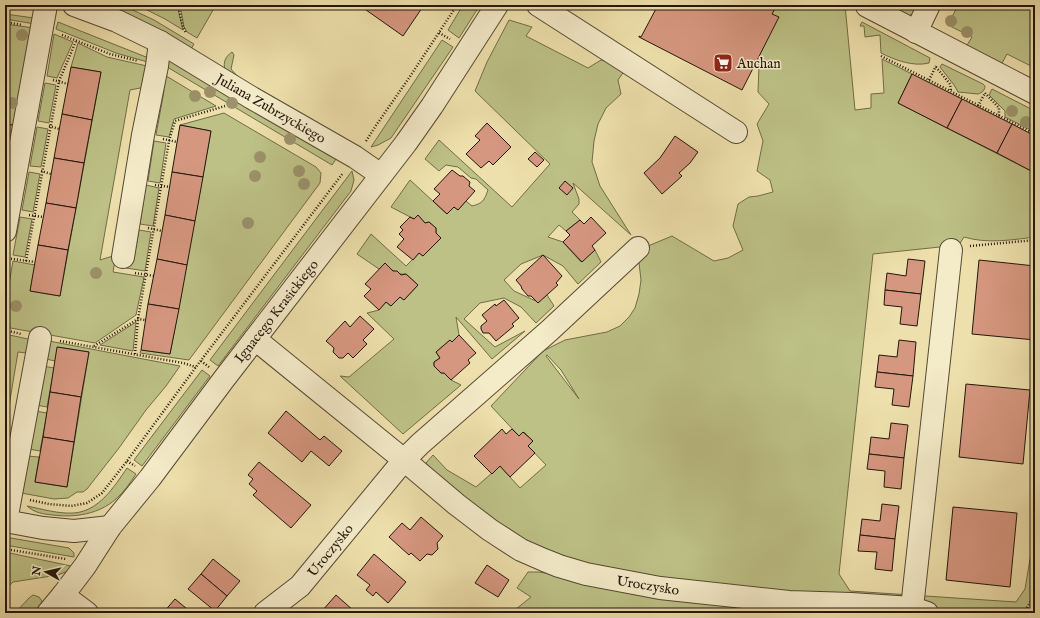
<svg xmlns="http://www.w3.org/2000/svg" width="1040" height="618" viewBox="0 0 1040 618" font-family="'IM FELL English',serif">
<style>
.green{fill:#bdc186;stroke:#706c48;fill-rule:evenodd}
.building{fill:#d69780;stroke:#22170b}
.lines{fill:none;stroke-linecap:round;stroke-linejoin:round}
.minor-casing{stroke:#554933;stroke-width:24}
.path{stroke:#22170b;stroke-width:2.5;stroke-dasharray:1 2;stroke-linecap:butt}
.minor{stroke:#f4ebc9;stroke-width:22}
.tree{fill:#9c926b}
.labels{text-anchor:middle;stroke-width:3;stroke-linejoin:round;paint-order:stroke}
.poi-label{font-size:14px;fill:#22170b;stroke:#f4ebc9;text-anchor:start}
.street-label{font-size:14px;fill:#22170b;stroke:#f4ebc9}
</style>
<rect width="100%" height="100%" fill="#eee0ac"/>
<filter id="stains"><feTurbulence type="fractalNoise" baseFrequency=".005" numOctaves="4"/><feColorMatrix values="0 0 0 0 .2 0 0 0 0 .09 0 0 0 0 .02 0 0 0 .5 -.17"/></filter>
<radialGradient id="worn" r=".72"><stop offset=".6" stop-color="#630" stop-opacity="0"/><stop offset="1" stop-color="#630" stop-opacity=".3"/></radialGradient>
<g class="green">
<path d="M108,5H122L154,20L194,44L191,49C164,32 137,17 108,5Z"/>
<polygon points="137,5 177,5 183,30 165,19"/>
<polygon points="180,5 216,5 197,38 187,32 184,27"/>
<polygon points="463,5 480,5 459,38 448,30"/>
<path d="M690,5H845L855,110L871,108V94L884,93L882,59L912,74L898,103L1035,173V237C1011,240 987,244 964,237L959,245L873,254L839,574L850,591L1016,602L1025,589L1035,529V613H511L531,597L517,588L528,572H539L551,574L523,541L441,480L426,463L433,455L447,470L476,487L500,466L520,488L546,465L528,446L533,441L524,432L519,436L491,406L543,351L565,340L607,332L620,326L629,317L635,308L639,294L641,280L639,263L648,246L672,236L714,261L728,258L743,250L733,226L738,204L749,197L758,196L773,192L770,180L757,171L763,141L757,124L769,104L758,92L759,66L749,47ZM547,355L561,370L579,399L546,356Z"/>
<path d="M889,5H922C920,7 920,9 918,11C910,20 895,14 889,5Z"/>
<polygon points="958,5 1035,5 1035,68 1007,54 1001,65 966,47 972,37 948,25"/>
<polygon points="5,14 34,18 35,24 5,19"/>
<path d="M509,20L532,27L526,36L588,68L601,60L627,67L618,80L621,94L606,108L598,124L594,141L592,162L600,186L631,235L573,183L579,199V204L572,212L580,220L566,231L559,225L548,237L563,242L581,262L595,250L601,262L578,284L563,266L543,255L521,264L504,280L514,291L538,302L547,295L554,306L536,323L521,307L504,298L480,303L464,319L495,347L525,331L492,359L456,317L459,335L452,342L450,340L436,352L440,358L434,362V365L441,373H444L451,380L461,385L403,434L340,376L349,377L394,339L367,313L379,310L386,302L391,306L400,297L404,300L418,285L406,274C397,275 391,270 385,263L379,269L357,254L371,234L406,266L419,253L423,256L440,238L436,233V228L429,222L425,223L418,215L414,219L391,207L410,180L447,214L454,207L458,210L466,201L472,206C483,203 484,201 488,190L476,179L471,178L458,167L446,165L439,171L425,159L439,140L512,207L550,164L475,91L487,62Z"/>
<polygon points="58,22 151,59 151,63 116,53 56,29"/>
<path d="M862,22L930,58L929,63C913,67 895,60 881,53L880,35L865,37L864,26H860Z"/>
<polygon points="5,24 34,28 23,127 8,124 5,138"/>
<polygon points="54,34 73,42 57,78 47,76"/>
<polygon points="442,40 453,47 391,138 378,145 371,147"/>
<polygon points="78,43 107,57 147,66 145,87 130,90 100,260 116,255 113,272 144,277 136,315 95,343 5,327 5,307 13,261 35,265 30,291 60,296 101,72 71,67"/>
<path d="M232,52L234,55L231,69L239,78L225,70C223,62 225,57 232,52Z"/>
<polygon points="165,57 336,157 336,159 332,165 157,61"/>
<path d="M942,64L983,84L985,86C985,90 982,93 978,94L958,92L954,85L940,67Z"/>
<polygon points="158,71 216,106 174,119 169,137 156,135 164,91"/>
<polygon points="45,83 56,85 49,123 38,121"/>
<polygon points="992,89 1035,111 1035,116 1029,129 1005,117 1005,111 989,95"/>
<polygon points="224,113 316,167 321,173 320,183 189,360 140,353 141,350 170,354 211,131 180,125"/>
<polygon points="37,127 48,129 41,167 30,166"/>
<polygon points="154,141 166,143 160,183 148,181"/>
<polygon points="352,171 354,180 351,191 218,366 210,360"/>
<polygon points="29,172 40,174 33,212 22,210"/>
<polygon points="146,185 159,188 153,226 140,224"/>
<polygon points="20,217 32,219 25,257 13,255"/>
<polygon points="139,230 151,232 145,271 126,268 128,258 134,258"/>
<polygon points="136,322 133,351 100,345"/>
<polygon points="5,334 37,341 35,354 18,352 5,430"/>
<polygon points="49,341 180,366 166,386 146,410 119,448 87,489 83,492 77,492 68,498 54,499 16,492 27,456 39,457 35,482 67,487 89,352 58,347 55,361 46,359"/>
<polygon points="43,366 54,368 47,407 36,405"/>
<polygon points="202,370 210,376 142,466 134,460"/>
<polygon points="35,411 47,413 40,451 29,449"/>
<path d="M127,468L136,474C130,483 124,492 116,499C99,514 75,518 53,515C43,514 35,513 27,506C42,509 58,514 74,513C99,511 114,487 127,468Z"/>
<polygon points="5,537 69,548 74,553 74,557 5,545"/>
<polygon points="5,552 71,566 68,571 58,575 13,582 5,590"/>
<polygon points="33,595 39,597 42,601 40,606 35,613 15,613 29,598"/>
</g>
<g class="building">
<polygon points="218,5 227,5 224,9"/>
<polygon points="359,5 424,5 403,36"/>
<polygon points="658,5 777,5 772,14 779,17 742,90 639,37 639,36 641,37"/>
<polygon points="71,67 101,72 92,120 62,114"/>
<polygon points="912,74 962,99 947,128 898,103"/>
<polygon points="962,99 1012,124 997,153 947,128"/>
<polygon points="62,114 92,120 84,163 54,158"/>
<polygon points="487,123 511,147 493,165 489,161 481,168 466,154 480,140 475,136"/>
<polygon points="7,124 23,127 20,142 5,140"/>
<polygon points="1012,124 1035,136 1035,173 997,153"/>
<polygon points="180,125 211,131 203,177 172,172"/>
<polygon points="675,136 698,152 690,163 679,173 682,176 662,194 644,173 660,158"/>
<polygon points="535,152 544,160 537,167 528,159"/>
<polygon points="54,158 84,163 76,208 46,203"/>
<polygon points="452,170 460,176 463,176 470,182 469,186 475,191 458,210 454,207 447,214 433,201 440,194 434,189"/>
<polygon points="172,172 203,177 195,221 165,215"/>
<polygon points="565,181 573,188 567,195 559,188"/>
<polygon points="46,203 76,208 68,250 38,245"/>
<polygon points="165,215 195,221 187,265 157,259"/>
<polygon points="418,215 425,223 429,222 436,228 436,233 441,238 423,256 419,253 413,260 397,247 404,239 399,234 403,230 400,227 410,217 414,219"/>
<polygon points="591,217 606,233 592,246 595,250 582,262 563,242 570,235 566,231 580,220 584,224"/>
<polygon points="38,245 68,250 60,296 30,291"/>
<polygon points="543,255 562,276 556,283 558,285 538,303 531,296 528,296 522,289 521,286 516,280"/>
<polygon points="157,259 187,265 179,309 148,304"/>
<polygon points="908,259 925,261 921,294 885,290 887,273 906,276"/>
<polygon points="979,260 1035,266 1035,340 972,334"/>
<polygon points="385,263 393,271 397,271 401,275 406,274 418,285 404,300 400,297 391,306 386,302 379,310 364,296 371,289 365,284"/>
<polygon points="885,290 921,294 917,326 900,324 902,307 884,305"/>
<polygon points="504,300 519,318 512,324 514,326 496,341 489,333 483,333 481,329 481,326 487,321 482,315 495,304 496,306"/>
<polygon points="148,304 179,309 170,354 141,350"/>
<polygon points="360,316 374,329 363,340 367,344 353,358 348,353 343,358 339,358 333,352 334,348 326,341 345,321 350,327"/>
<polygon points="459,335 476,353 468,360 470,363 451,380 444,373 441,373 434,366 434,362 440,358 436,352 450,340 452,342"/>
<polygon points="899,340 916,342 913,376 877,372 879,355 897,357"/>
<polygon points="57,347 89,352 81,397 50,392"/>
<polygon points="877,372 913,376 909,407 892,405 894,389 875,387"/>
<polygon points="966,384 1030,390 1023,464 959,457"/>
<polygon points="50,392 81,397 74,442 43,437"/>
<polygon points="286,411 320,440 324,436 342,451 329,466 311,451 302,462 268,433"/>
<polygon points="891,423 908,425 904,458 869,454 871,437 889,439"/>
<polygon points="502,429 506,434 512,429 519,436 523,432 533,441 528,446 535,453 510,477 500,466 492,474 474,456"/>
<polygon points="43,437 74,442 67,487 35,482"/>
<polygon points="869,454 904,458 901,489 884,487 885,471 867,469"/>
<polygon points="259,462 311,505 291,528 253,495 257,491 249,484 253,479 248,475"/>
<polygon points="882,504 899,506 895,539 860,535 862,519 880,521"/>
<polygon points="953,507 1017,513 1010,587 946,580"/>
<polygon points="421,517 443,536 437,543 438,549 432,555 427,554 420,561 411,553 409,555 389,537 402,523 410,530"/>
<polygon points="860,535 895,539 892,571 875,569 877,552 858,551"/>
<polygon points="374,554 406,582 388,603 376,592 373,596 366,590 370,585 357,575"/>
<polygon points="213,559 240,581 227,596 201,574"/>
<polygon points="487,565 509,580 498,597 475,583"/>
<polygon points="201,574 227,596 215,611 188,589"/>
<polygon points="336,595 354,611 353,613 314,613 319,608 322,611"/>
<polygon points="175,599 192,613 163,613"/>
</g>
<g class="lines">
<defs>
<g id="minor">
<polyline points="74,5 117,21 160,42 252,98 355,157 381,175"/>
<polyline points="538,5 736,132"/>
<polyline points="867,5 867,6 1035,93"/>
<polyline points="916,32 929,5"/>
<polyline points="5,231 46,5"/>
<polyline points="123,257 143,135 157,66 160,42"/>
<polyline points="255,339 404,460 456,504 490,530 521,550 544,560 559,566 586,574 660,588 789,602 851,604 912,608 927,613"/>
<polyline points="5,521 43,528 74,531 110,527"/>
<polyline points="6,521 40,338"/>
<polyline points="63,595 87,613"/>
<polyline points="912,608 951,250"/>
<polyline points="48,613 63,595 85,566 110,527 150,478 224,379 406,143 432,106 497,5"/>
<polyline points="265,613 300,586 404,460 420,444 549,331 638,248"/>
</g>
</defs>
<use href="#minor" class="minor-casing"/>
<g class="path">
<polyline points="178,5 183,27 186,33"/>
<polyline points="5,22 22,25"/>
<polyline points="439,33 450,39"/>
<polyline points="62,35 110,54 138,61"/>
<polyline points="881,56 1035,134"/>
<polyline points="936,67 950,84 951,91"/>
<polyline points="53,80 68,84"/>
<polyline points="929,80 936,66"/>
<polyline points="985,93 999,108 999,116"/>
<polyline points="978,106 985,93"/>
<polyline points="49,126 59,129"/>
<polyline points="1030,131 1035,120"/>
<polyline points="163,139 177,142"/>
<polyline points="366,141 377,124 409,78 457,5"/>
<polyline points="41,171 51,174"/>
<polyline points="155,185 170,187"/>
<polyline points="29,215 43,217"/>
<polyline points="148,228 162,231"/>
<polyline points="970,246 1035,240"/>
<polyline points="5,258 35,262"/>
<polyline points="26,261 59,81 76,41"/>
<polyline points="5,272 9,273 5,292"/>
<polyline points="135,273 154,276"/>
<polyline points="5,330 21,334"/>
<polyline points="60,341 183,363 196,367"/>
<polyline points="94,346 138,319 145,320"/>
<polyline points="135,354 138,319 169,141 175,121 225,106"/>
<polyline points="201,361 209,367"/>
<polyline points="127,461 135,466"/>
<polyline points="30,500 49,504 71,506 87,503 102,493 127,461 196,367 343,173"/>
<polyline points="5,549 66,559"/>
<polyline points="1024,613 1035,594"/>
</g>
<use href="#minor" class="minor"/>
</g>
<g class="tree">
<circle cx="951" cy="21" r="6"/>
<circle cx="967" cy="32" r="6"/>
<circle cx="22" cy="35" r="6"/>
<circle cx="210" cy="92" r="6"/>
<circle cx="195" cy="96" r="6"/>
<circle cx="12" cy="103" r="6"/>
<circle cx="232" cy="103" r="6"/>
<circle cx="1012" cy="111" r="6"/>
<circle cx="1026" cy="122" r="6"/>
<circle cx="290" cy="139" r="6"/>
<circle cx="260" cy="157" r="6"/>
<circle cx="299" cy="171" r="6"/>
<circle cx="255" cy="176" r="6"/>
<circle cx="304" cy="184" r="6"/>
<circle cx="248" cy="223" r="6"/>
<circle cx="96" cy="273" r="6"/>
<circle cx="16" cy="306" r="6"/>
</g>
<defs>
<symbol id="supermarket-square" viewBox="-11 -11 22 22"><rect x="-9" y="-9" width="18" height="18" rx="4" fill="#8f2418" stroke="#f4ebc9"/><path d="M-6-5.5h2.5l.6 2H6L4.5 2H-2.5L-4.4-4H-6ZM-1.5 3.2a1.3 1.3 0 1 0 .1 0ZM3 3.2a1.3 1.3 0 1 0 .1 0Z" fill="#fff"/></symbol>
</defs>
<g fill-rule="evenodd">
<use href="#supermarket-square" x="712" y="52" width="22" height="22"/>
</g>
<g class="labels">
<g class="poi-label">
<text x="737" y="68">Auchan</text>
</g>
<g class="street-label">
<text transform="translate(271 108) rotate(30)" y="5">Juliana Zubrzyckiego</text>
<text transform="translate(276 311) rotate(-52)" y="5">Ignacego Krasickiego</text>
<text transform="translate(330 550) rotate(-51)" y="5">Uroczysko</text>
<text transform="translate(648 585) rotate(9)" y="5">Uroczysko</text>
</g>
</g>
<rect width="1040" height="618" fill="none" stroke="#eee0ac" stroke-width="20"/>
<rect x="6" y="6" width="1028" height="606" fill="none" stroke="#22170b" stroke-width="2"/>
<rect x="10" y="10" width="1020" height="598" fill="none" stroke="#22170b"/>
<g transform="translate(46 572) rotate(278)" stroke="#f4ebc9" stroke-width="3" paint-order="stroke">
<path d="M0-3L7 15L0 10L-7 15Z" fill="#22170b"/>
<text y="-6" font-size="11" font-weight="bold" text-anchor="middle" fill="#22170b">N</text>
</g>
<rect width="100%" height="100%" filter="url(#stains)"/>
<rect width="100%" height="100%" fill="url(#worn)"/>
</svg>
